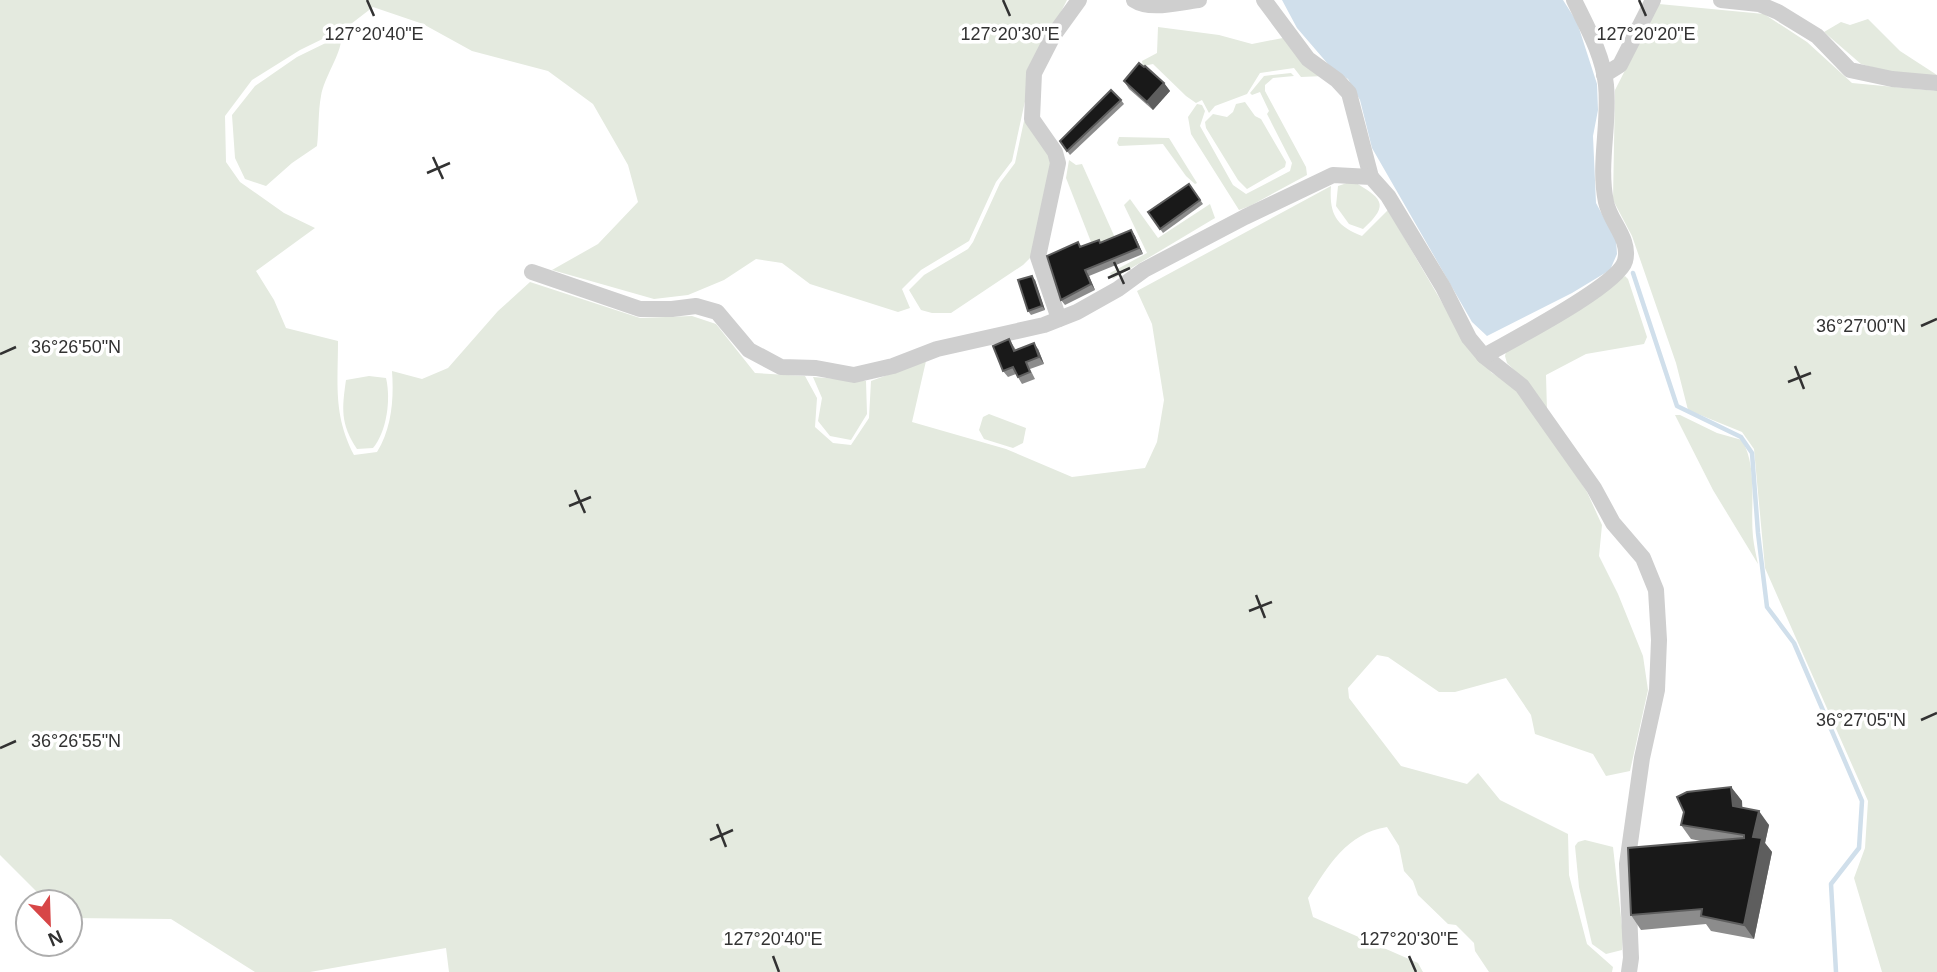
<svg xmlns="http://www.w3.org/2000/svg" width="1937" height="972" viewBox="0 0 1937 972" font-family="Helvetica,sans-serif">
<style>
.green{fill:#e4eadf}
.water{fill:#d0dfeb}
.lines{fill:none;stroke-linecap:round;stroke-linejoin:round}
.stream{stroke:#d0dfeb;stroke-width:4.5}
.minor{stroke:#cfcfcf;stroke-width:16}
.wall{fill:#8c8c8c}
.shaded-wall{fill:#5e5e5e}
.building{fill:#191919;stroke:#5e5e5e;stroke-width:2}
.ticks{fill:none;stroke:#323232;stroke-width:2.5}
.ticks-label{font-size:18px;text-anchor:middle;fill:#323232;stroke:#fff;stroke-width:7;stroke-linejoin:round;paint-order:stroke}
</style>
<rect width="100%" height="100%" fill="#fff"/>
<g class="green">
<path d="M0,0H1067L1032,69L1012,161L996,182L969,241L921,270L902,289L910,308L898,312L810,284L782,263L756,259L724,280L688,295L654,299L552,270L598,244L638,202L628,165L593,104L548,71L472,51L423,24L373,7L347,27L300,50L252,80L225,116L226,162L240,182L284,213L315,228L256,271L274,300L286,328L338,341C338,384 333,415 354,455L377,452C392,428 394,398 392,371L422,379L448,368L498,311L530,282L640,318L692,316L716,324L755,373L805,376L817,398L815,427L833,443L851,445L869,418L871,381L926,361L912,422L1006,449L1072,477L1145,468L1157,442L1164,400L1152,324L1137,291L1331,186C1329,214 1336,226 1362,236L1388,210L1465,342L1492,373L1520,389L1587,492L1602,525L1599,556L1618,594L1643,656L1648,690L1630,771L1606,776L1593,754L1535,734L1531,715L1506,678L1455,692H1439L1388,657L1377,655L1348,688L1349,698L1401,766L1467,784L1478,773L1500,800L1568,834L1569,875L1587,944L1613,967L1612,972H1489L1475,951L1474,943L1456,925L1448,924L1418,895L1413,881L1404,871L1399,846L1387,827C1347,833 1328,866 1308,898L1313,917L1418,963L1423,972H449L446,948L310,972H255L171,919L70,918V902H47L0,855Z"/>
<polygon points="1659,4 1764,14 1807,42 1852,83 1937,91 1937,972 1882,972 1854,878 1865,848 1868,801 1765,568 1754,449 1742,432 1688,410 1676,363 1632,236 1613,200 1615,90"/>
<polygon points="1868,19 1900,51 1937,75 1937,79 1896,74 1861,64 1824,32 1841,22 1850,25"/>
<polygon points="1158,27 1219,35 1252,44 1288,37 1324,76 1301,77 1294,68 1260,73 1247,94 1215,106 1209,113 1202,100 1196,103 1186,96 1153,64 1143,66 1142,61 1157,53"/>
<path d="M338,37L341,38C342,53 324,77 321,96C318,112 319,130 317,146L292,163L266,186L245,179L235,158L232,115L255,86L297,57Z"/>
<polygon points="1291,73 1294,76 1273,78 1265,85 1265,91 1306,167 1307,175 1250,206 1239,210 1191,134 1188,117 1197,104 1202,105 1205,111 1200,126 1233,185 1246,194 1290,171 1292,163 1267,114 1269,111 1260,92 1252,95 1250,93 1264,76"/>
<polygon points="1245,102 1255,116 1261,119 1286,162 1285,167 1247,189 1238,180 1206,128 1205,122 1213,114 1227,117 1233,112 1236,104"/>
<polygon points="1024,121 1030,125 1052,159 1049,190 1030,258 1023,265 951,313 932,313 921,310 909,290 924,275 968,249 973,242 1000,183 1015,163"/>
<polygon points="1119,137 1169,138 1197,183 1195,184 1186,176 1163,144 1119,146 1117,143"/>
<polygon points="1069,160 1076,165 1082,164 1116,240 1093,247 1066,178"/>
<path d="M1353,181C1380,198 1392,203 1363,229L1349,224L1336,206L1338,186Z"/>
<polygon points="1130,199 1158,238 1210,204 1215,218 1113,279 1110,273 1147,253 1124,205"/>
<polygon points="1625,276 1628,279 1647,337 1644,344 1586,354 1546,375 1547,411 1529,385 1507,363 1505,356 1507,348 1588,303"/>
<path d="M369,376L386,378C391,399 387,431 373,448L357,449C340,424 342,408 346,380Z"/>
<polygon points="813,377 866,381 867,414 851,440 830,436 818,421 822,398"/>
<polygon points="989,414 1026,428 1023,443 1013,448 984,439 979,430 983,417"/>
<path d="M1675,415H1680L1717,433L1742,440C1758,468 1750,506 1753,537C1754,546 1756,555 1758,564L1713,490Z"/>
<polygon points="1585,840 1613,847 1623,935 1622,950 1606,954 1592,944 1579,887 1575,846 1578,842"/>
</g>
<polygon class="water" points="1282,0 1563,0 1577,22 1597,84 1598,110 1593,136 1596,203 1616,240 1617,254 1610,270 1572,293 1487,336 1472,322 1372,148 1360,100 1348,79 1334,71 1297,28"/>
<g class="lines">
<polyline class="stream" points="1633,273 1677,406 1741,437 1752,453 1758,533 1767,607 1794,643 1862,801 1859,848 1831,884 1836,972"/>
<g class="minor">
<path d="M1134,0C1151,11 1179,2 1199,0"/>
<polyline points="1264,0 1308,59 1337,80 1349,93 1371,177"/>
<polyline points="1721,0 1759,4 1778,12 1817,36 1850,70 1892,79 1937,83"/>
<polyline points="1604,75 1620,65 1653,0"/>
<polyline points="532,272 640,309 672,309 696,306 717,312 749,350 781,367 816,368 854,375 893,366 937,349 1044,325 1077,312 1118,289 1144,270 1245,217 1333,175 1371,177 1388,196 1443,287 1469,338 1484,356 1522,386 1594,488 1613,523 1643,558 1656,590 1659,640 1657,690 1642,758 1627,864 1631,958 1629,972"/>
<polyline points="1059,319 1038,257 1058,163 1055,152 1032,119 1034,73 1053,36 1079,0"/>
<path d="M1484,356C1510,341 1618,286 1625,261C1631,239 1610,222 1606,202C1598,164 1610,123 1606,85C1603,55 1587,27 1574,0"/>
</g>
</g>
<g class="wall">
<polygon points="1124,81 1164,83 1170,91 1153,110 1129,89"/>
<polygon points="1121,100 1124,104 1070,155 1060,141"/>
<polygon points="1189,184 1203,204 1163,233 1148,212"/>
<polygon points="1131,230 1135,236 1143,254 1089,276 1095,290 1065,305 1061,300 1078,242 1082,247 1101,243"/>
<polygon points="1035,280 1045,310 1031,315 1028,311"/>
<polygon points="1009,339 1016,350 1038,349 1044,364 1030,369 1035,379 1022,384 1016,374 1008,377 1003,371"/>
<polygon points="1731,787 1742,801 1742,807 1769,825 1765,843 1772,852 1754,939 1711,931 1706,924 1641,930 1631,915 1705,842 1691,839 1681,825"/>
</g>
<g class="shaded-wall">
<polygon points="1164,83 1170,91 1153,110 1147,102"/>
<polygon points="1131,230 1135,236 1143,254 1139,248"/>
<polygon points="1085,270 1089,276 1095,290 1091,284"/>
<polygon points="1032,276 1035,280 1045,310 1042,306"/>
<polygon points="1034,343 1038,349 1044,364 1039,357"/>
<polygon points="1731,787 1742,801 1743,820 1733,806"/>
<polygon points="1759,811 1769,825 1765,843 1772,852 1754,939 1744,925 1753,837"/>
</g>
<g class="building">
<polygon points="1139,63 1144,67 1145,66 1164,83 1147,102 1124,81"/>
<polygon points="1111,90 1121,100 1067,151 1060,141"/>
<polygon points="1189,184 1200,200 1160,229 1148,212"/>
<polygon points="1131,230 1139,248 1085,270 1091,284 1061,300 1047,256 1078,242 1080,247 1099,240 1100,243"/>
<polygon points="1032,276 1042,306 1028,311 1018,280"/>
<polygon points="1009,339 1014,351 1034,343 1039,357 1026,362 1030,372 1018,377 1013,367 1003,371 993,346"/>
<polygon points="1731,787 1733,806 1759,811 1753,837 1762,838 1744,925 1701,916 1702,909 1631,915 1628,848 1744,838 1744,835 1681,825 1684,812 1677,797 1687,792"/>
</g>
<path class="ticks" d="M367,0L374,16M1003,0L1010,16M1639,0L1646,16M433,157L443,179M427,173L450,163M1114,262L1124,284M1108,278L1130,268M1921,326L1937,319M0,354L16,347M1795,366L1804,389M1788,382L1811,373M575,490L585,513M569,506L591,497M1256,595L1265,618M1249,611L1272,602M1921,720L1937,713M0,748L16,741M717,824L726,847M710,840L733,830M773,956L779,972M1409,956L1416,972"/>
<g class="ticks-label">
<text x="374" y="40">127°20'40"E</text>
<text x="1646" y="40">127°20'20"E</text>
<text x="1010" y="40">127°20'30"E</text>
<text x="1861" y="332">36°27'00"N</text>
<text x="76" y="353">36°26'50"N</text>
<text x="1861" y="726">36°27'05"N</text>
<text x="76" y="747">36°26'55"N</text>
<text x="773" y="945">127°20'40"E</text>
<text x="1409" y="945">127°20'30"E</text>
</g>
<g transform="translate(49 923) rotate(157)"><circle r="33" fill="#ffffff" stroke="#adadad" stroke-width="2"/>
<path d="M0-5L12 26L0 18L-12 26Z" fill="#d74647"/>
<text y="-10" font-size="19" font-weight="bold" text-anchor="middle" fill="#323232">N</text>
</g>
</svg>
